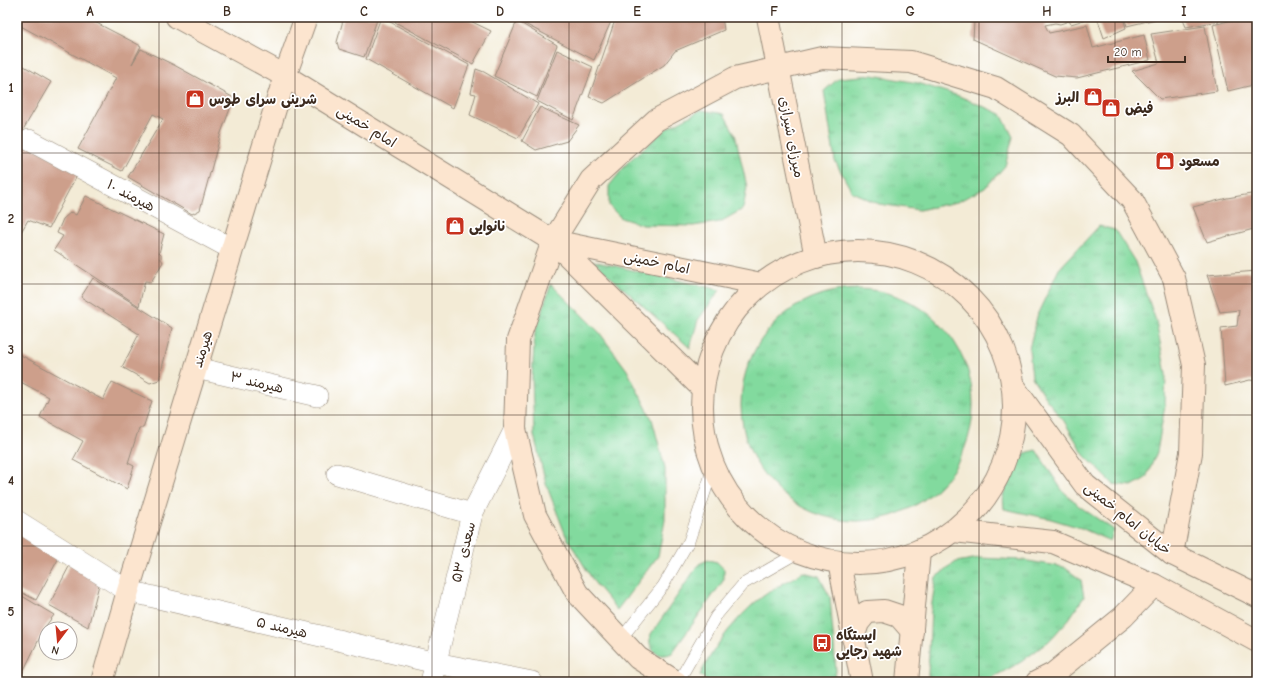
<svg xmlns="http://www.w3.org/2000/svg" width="1274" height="699" viewBox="0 0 1274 699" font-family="'Comic Neue','Playpen Sans Arabic',sans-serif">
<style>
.grass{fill:url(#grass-tufts);stroke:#5e825e}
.building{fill:#cd9f8b}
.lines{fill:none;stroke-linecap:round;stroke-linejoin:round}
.lane-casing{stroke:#978a7a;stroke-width:12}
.street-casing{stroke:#978a7a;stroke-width:22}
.secondary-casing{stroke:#978a7a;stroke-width:24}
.lane{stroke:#fff;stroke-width:11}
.street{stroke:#fff;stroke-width:21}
.secondary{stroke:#fce5cf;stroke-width:22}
.grid{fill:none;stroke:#3b2a1e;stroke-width:1;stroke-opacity:0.55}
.labels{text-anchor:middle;stroke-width:3.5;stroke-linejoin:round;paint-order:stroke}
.poi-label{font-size:14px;font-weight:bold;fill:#3b2a1e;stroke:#fff;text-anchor:start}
.street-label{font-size:14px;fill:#3b2a1e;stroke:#fff}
.neatline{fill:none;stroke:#3b2a1e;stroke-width:1.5}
.grid-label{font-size:13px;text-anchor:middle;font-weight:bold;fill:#3b2a1e}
</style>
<defs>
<pattern id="grass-tufts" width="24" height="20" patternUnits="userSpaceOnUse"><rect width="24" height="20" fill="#82da9e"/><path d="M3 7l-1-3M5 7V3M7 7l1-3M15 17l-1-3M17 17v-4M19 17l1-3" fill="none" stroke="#71bb88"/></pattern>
</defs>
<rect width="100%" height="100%" fill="#fff"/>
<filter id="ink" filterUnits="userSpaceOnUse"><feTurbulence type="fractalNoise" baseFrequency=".025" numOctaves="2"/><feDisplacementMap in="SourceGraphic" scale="8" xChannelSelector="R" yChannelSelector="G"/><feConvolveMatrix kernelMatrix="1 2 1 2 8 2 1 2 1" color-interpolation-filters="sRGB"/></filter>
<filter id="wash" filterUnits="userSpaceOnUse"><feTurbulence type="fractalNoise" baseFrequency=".012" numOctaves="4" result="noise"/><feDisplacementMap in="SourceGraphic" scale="16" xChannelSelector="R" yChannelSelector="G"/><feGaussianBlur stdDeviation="0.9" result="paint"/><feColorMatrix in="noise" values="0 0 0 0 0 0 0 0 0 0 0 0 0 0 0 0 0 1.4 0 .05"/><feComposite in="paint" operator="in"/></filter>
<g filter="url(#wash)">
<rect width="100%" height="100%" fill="#f3ebd6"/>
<g class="grass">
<polygon points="872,75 918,83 959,96 1001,114 1013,137 1005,166 985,188 957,202 919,210 879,204 852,192 835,161 824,91 839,78"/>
<polygon points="701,110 724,114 735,134 747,187 743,209 720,222 693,226 643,225 621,218 609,206 609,186 629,161 666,129"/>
<polygon points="1099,226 1115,230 1135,262 1156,321 1166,374 1165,405 1157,452 1146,478 1132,486 1113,484 1084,455 1064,421 1046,399 1032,377 1029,349 1038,313 1059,269"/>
<polygon points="593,261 720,290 698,320 690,348"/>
<polygon points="551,284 599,332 627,370 652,419 665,468 665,520 658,556 617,610 594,582 566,536 546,484 534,435 532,377 535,332"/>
<circle cx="857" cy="405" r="116"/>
<polygon points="1036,450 1062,490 1079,506 1114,530 1110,541 1081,528 1051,519 1004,509 1003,495 1022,454"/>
<polygon points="979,558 1022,560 1064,567 1081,580 1084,597 1069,619 1049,641 1021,662 984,682 930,682 928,675 931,609 936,577 956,562"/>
<path d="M708,560L717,562L724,569V579L721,584L672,653C658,660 646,649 651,634L699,564Z"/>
<path d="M803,572L819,576L830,597L836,671L834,682H708L700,675C712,650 729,627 749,608C764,593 785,583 803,572Z"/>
</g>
<g id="blocks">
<g class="building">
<polygon points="17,17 85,17 141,46 132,64 141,49 174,65 234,98 221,133 200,210 192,214 128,177 163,119 153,114 122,171 78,149 116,78 17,24"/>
<polygon points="344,17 378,17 364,57 339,49 337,42"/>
<polygon points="381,17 469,65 453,108 366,59"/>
<polygon points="397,17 462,17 491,31 473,64 395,22"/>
<polygon points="526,17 613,17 594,60 523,23"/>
<polygon points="616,17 722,17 724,30 675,51 664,65 604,103 589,97"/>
<polygon points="972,17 1086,17 1087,19 1071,24 1069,21 1060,24 1055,23 1045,25 1049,33 1087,25 1093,48 1144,35 1150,60 1077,78 1055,76 973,39 974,22"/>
<polygon points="1088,17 1123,17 1126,28 1104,38 1098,20 1089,19"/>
<polygon points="1124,17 1160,17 1160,18 1127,26"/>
<polygon points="1182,17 1218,17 1219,21 1186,27"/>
<polygon points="1221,17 1233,17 1233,18 1222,20"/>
<polygon points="1244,17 1257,17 1257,84 1228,91 1213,25"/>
<polygon points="517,21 557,45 537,97 494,76"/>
<polygon points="1205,26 1217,91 1160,99 1132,71 1159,63 1151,34"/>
<polygon points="557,50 593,67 573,120 537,101"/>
<polygon points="17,62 51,82 17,140"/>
<polygon points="476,69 484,72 538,104 518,138 470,115 476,94 471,93"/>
<polygon points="540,107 579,125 567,141 536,150 522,141"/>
<polygon points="1257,126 1257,151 1256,151 1253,127"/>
<polygon points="20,138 78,173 49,228 28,220 17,239 17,143"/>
<polygon points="1257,193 1257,228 1207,242 1193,207 1227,198"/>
<polygon points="86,196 164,234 159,253 161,255 161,259 163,262 151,282 145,281 139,306 54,250 63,236 57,233 63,219 71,212 76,215"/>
<polygon points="1257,271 1257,381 1250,380 1225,386 1221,328 1237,326 1239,310 1220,312 1207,275"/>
<polygon points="93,278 172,328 159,380 150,383 122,367 139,334 81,297"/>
<polygon points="17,353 103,400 112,382 152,401 143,428 139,428 128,463 134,466 127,489 73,460 83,441 40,417 49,397 17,380"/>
<polygon points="17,526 62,552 36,600 17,590"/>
<polygon points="73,559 101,577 88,627 49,605"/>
<polygon points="17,593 54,615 45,627 19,680 17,680"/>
</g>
</g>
</g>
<g filter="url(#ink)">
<use href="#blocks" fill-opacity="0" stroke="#978a7a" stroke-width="1"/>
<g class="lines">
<defs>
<g id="lane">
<polyline points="620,640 663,586 689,541 713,468"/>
<polyline points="678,682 716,616 743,584 799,552"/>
</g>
<g id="street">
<polyline points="29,140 232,249"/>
<polyline points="196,368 317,396"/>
<polyline points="337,474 472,514"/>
<polyline points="17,521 128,591 436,663 532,682"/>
<polyline points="431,682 472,514 515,429"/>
</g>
<g id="secondary">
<polyline points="177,17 285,76 553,241 702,388"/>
<polyline points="768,17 816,257"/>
<polyline points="553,241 761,284"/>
<circle cx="858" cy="407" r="156"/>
<polyline points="1013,386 1085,485 1172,554 1257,596"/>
<polyline points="954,531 1053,542 1154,585 1257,641"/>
<polyline points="839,562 862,682"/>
<polyline points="853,638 858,623 867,612 884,611 899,616 912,631"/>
<polyline points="102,682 128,591 285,76 306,17"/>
<polyline points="676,682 638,658 577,593 535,515 515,429 518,340 553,241 591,180 656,120 735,78 822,58 911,62 996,88 1071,135 1132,200 1174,278 1194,365 1191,453 1172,554"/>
<polyline points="907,682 919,552"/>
<polyline points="1037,682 1053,674 1123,617 1154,585"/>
</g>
</defs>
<use href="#lane" class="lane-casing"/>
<use href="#street" class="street-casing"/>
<use href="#secondary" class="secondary-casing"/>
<use href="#lane" class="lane"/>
<use href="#street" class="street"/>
<use href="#secondary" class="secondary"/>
</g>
</g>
<path class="grid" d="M159,17V682M295,17V682M432,17V682M569,17V682M705,17V682M842,17V682M979,17V682M1115,17V682M17,153H1257M17,284H1257M17,415H1257M17,546H1257"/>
<defs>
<symbol id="shop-square" viewBox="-11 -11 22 22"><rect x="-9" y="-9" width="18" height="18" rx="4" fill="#c8321e" stroke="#fff"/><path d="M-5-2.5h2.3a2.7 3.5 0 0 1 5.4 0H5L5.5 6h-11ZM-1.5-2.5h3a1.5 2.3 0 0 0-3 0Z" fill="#fff"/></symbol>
<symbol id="bus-square" viewBox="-11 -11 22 22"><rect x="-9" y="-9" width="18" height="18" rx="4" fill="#c8321e" stroke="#fff"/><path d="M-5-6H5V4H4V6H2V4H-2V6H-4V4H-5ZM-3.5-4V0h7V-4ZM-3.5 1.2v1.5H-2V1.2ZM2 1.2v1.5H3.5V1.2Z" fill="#fff"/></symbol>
</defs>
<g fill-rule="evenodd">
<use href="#shop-square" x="1082" y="86" width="22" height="22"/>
<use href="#shop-square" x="184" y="88" width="22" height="22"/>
<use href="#shop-square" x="1100" y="97" width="22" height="22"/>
<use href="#shop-square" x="1154" y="150" width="22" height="22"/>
<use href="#shop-square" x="444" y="215" width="22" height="22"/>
<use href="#bus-square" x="811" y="632" width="22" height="22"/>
</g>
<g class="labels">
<g class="poi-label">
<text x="1079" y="102" text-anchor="end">البرز</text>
<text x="209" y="104">شرینی سرای طوس</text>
<text x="1125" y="113">فیض</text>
<text x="1179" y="166">مسعود</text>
<text x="469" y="231">نانوایی</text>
<text x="836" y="640">ایستگاه<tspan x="836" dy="16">شهید رجایی</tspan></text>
</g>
<g class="street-label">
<text transform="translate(367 126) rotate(32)" y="5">امام خمینی</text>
<text transform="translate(792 137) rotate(79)" y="5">میرزای شیرازی</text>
<text transform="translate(131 195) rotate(28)" y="5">هیرمند ۱۰</text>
<text transform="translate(657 262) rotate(12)" y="5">امام خمینی</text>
<text transform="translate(202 349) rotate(-73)" y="5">هیرمند</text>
<text transform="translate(257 382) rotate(13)" y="5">هیرمند ۳</text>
<text transform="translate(1128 518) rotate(39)" y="5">خیابان امام خمینی</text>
<text transform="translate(463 552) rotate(-76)" y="5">سعدی ۵۳</text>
<text transform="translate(282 627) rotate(13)" y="5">هیرمند ۵</text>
</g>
</g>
<rect width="1274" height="699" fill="none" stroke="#fff" stroke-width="44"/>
<g transform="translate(58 641) rotate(196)"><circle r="19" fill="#ffffff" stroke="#b1aaa5"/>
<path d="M0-3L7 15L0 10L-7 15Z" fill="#c8321e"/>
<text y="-6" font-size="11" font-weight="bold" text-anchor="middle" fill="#3b2a1e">N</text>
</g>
<path d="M1108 56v6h77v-6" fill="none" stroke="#3b2a1e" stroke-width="2"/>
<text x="1114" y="56" font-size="12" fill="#3b2a1e" stroke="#ffffff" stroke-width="3" paint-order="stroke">20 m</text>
<rect x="22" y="22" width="1230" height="655" class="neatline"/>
<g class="grid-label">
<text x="90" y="16">A</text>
<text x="227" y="16">B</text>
<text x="364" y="16">C</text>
<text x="500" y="16">D</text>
<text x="637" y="16">E</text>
<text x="774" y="16">F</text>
<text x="910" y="16">G</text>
<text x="1047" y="16">H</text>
<text x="1184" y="16">I</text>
<text x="11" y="92">1</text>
<text x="11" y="223">2</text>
<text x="11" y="354">3</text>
<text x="11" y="485">4</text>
<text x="11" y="616">5</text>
</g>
</svg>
